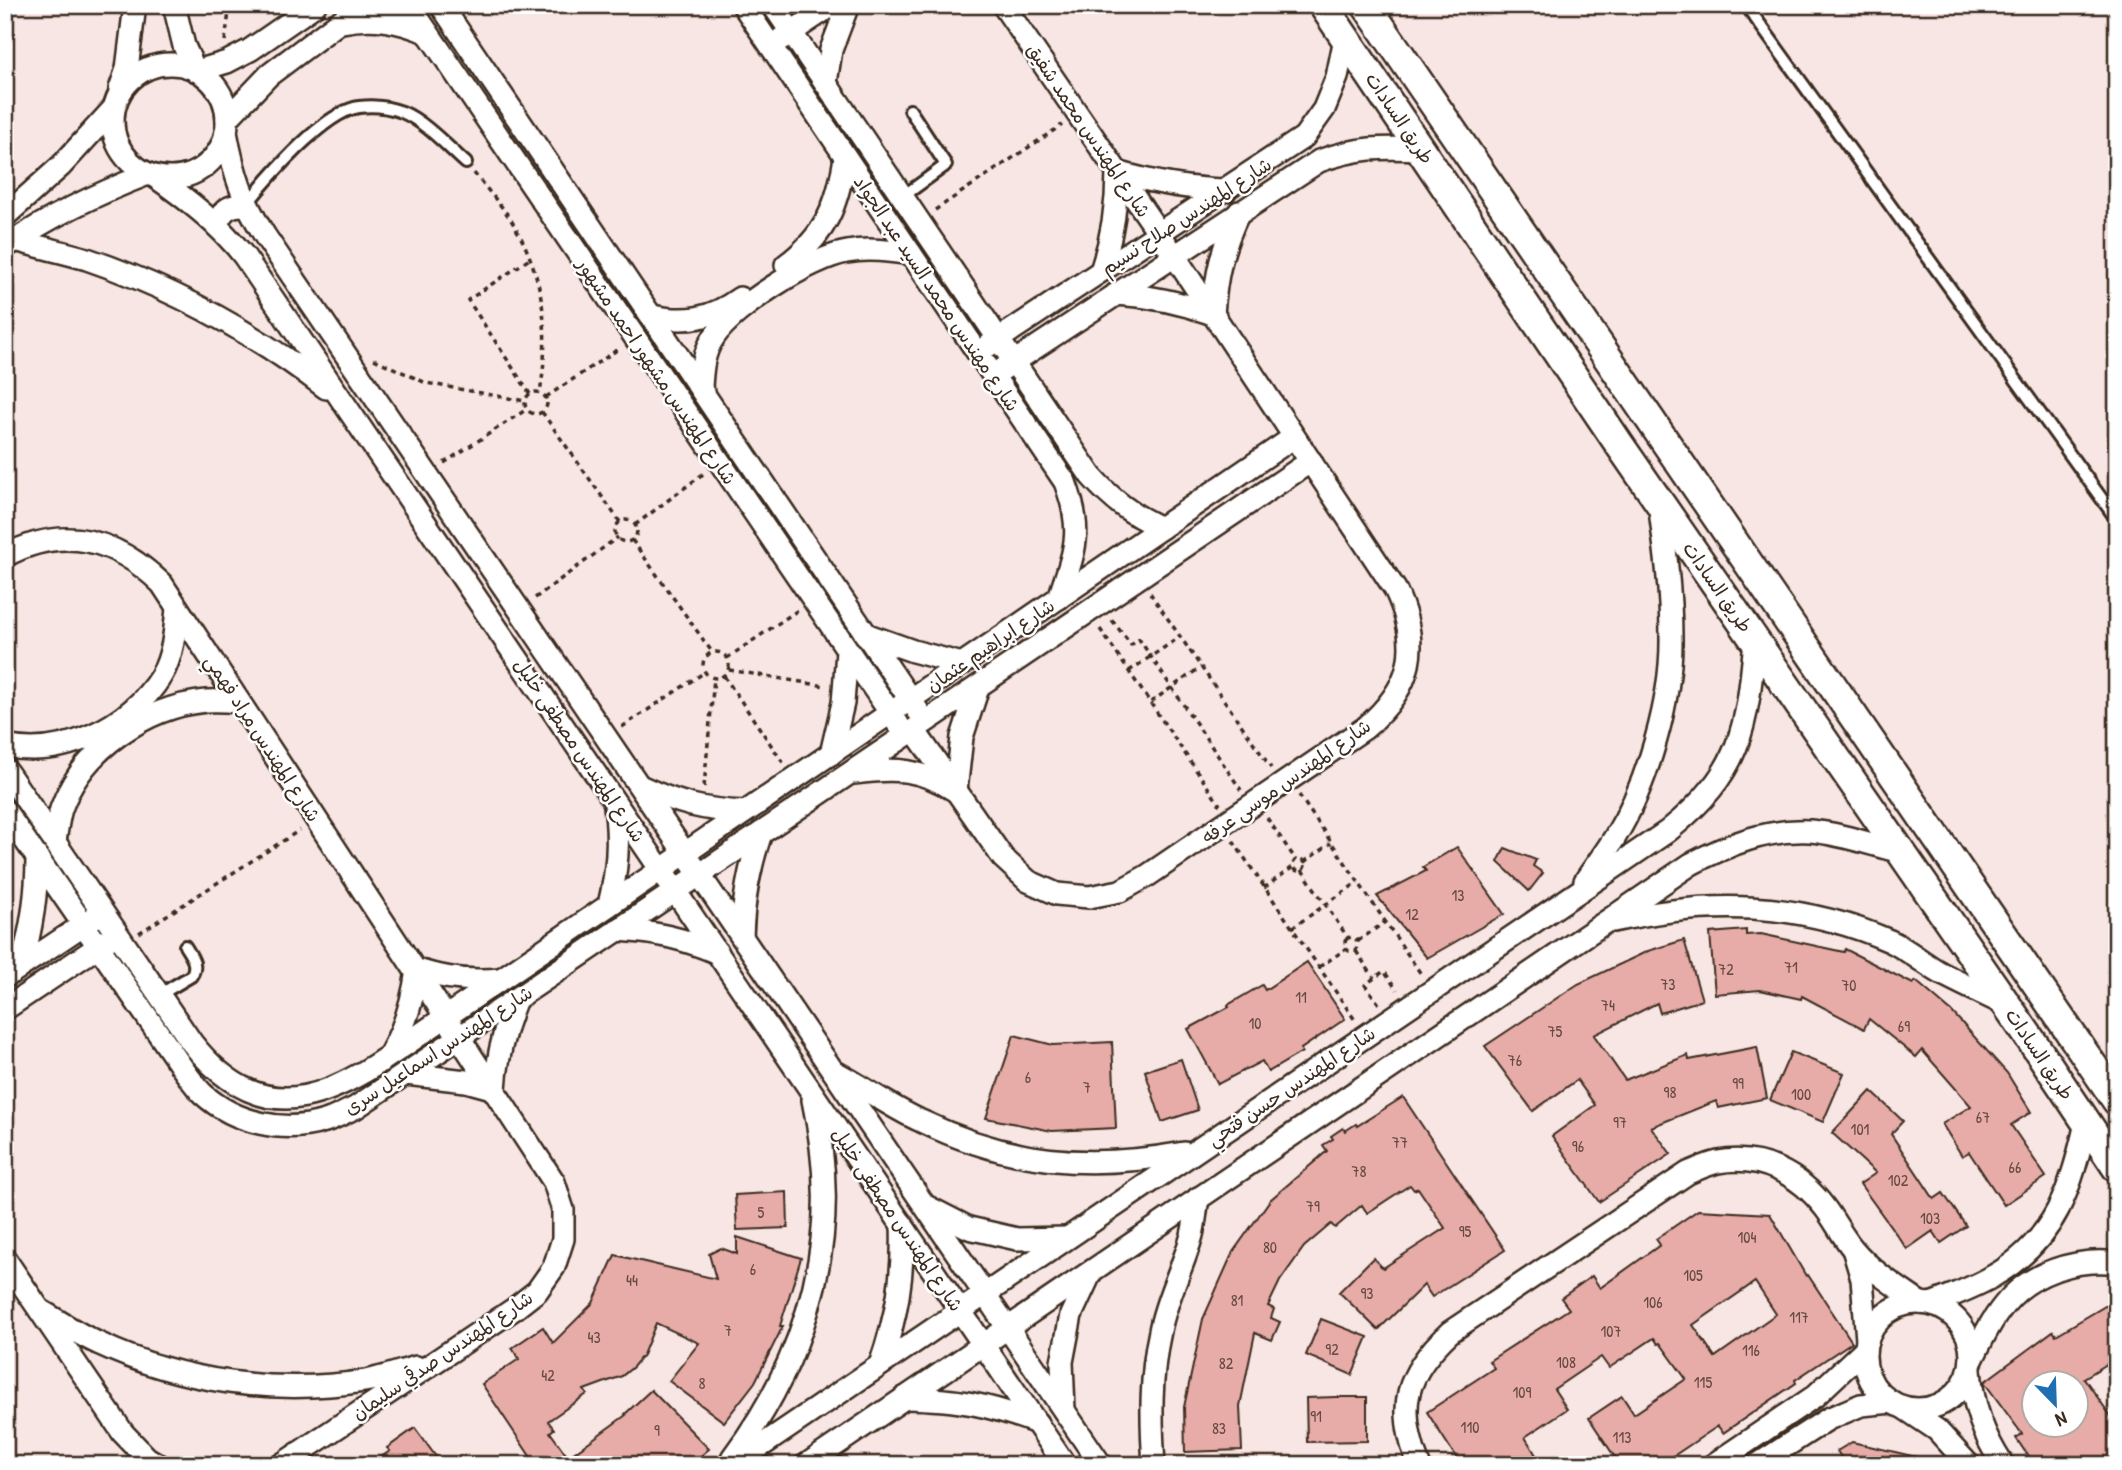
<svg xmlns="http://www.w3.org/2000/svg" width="2122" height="1470" viewBox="0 0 2122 1470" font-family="'Patrick Hand','Playpen Sans Arabic',sans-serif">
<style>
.building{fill:#e7aca8;stroke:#3b2a1e;stroke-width:2;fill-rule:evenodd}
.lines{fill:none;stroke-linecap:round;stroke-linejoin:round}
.lane-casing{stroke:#3b2a1e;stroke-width:16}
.street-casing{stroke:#3b2a1e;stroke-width:26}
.secondary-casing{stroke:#3b2a1e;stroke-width:33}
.path{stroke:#3b2a1e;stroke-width:3.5;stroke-dasharray:5 5;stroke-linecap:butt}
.lane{stroke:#fff;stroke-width:10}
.street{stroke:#fff;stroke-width:21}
.secondary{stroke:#fff;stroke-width:28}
.labels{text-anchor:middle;stroke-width:5;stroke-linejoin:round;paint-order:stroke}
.number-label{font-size:16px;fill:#664a40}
.street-label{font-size:19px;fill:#3b2a1e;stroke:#fff}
</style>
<rect width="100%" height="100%" fill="#f8e6e5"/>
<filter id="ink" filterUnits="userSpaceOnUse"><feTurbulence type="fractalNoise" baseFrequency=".0143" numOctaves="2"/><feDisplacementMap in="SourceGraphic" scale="14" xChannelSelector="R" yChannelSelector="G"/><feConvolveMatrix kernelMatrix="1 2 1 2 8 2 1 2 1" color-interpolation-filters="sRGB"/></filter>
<g filter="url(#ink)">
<g class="building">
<polygon points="1457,847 1504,914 1427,958 1377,896 1426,871 1423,867"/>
<polygon points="1505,848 1536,860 1533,866 1543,873 1529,891 1498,862"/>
<polygon points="1746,930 1746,935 1761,934 1844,952 1845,949 1913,984 1916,981 1952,1012 2007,1073 2031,1112 2011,1125 2046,1177 2004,1205 1969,1152 1962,1156 1942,1124 1971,1106 1922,1050 1916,1057 1869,1019 1864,1029 1802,996 1801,999 1760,990 1715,994 1710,933"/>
<polygon points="1684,940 1702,1000 1660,1013 1657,1003 1594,1035 1625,1080 1688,1055 1689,1060 1757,1047 1767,1098 1718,1108 1716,1101 1651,1127 1671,1154 1599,1202 1552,1136 1595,1105 1577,1080 1533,1111 1485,1046 1578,984 1648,951"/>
<polygon points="1307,962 1345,1019 1301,1049 1302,1052 1268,1072 1262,1061 1218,1084 1188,1029 1229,1007 1228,1005 1262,985 1265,990"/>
<polygon points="1014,1035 1053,1045 1112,1042 1116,1128 1052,1131 986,1118"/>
<polygon points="1791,1052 1844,1073 1823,1122 1770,1100"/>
<polygon points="1181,1059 1198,1110 1162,1122 1145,1071"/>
<polygon points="1871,1091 1903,1121 1891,1134 1934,1199 1943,1193 1966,1226 1941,1243 1933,1231 1907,1249 1860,1184 1876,1173 1832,1133"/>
<polygon points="1403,1097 1505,1250 1432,1297 1424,1285 1378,1330 1339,1292 1373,1258 1383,1268 1445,1228 1418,1188 1414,1190 1410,1185 1367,1213 1362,1205 1335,1228 1331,1224 1304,1247 1280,1281 1268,1306 1274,1309 1271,1318 1280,1322 1272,1340 1255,1333 1240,1406 1242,1450 1185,1452 1184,1407 1203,1319 1233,1252 1270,1200 1327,1151 1323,1145 1333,1139 1331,1136 1343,1128 1345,1131 1356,1124 1357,1126"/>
<polygon points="787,1192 788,1228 737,1230 735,1195"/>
<path d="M1698,1210L1770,1214L1806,1276L1808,1275L1852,1342L1795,1380L1796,1383L1723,1433L1718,1426L1660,1465H1620L1589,1418L1622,1396L1634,1414L1686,1379L1660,1343L1658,1344L1654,1338L1609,1368L1601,1357L1554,1389L1567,1409L1525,1437L1542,1465H1461L1427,1412L1494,1368L1489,1361L1569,1309L1561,1298L1592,1276L1600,1288L1660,1245L1656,1239ZM1755,1282L1776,1314L1715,1357L1693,1325Z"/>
<polygon points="737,1237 801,1258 780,1326 783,1326 755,1382 724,1422 669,1381 699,1343 656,1323 643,1355 633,1367 622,1376 584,1390 587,1394 548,1421 554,1429 550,1432 568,1457 626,1415 625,1414 651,1390 709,1449 690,1465 536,1465 482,1384 519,1359 512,1348 543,1327 553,1343 593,1303 615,1255 716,1279 709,1254 721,1248 737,1254"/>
<path d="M2117,1299V1358L2084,1378L2117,1425V1465H2034L2016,1438L2022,1434L1984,1382L2053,1331L2056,1335ZM2034,1382H2076V1424H2034Z"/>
<polygon points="1321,1319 1368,1337 1352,1375 1306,1355"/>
<polygon points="1336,1397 1367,1397 1367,1441 1307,1442 1306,1398"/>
<polygon points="415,1428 442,1465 369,1465 390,1451 387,1448"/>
<polygon points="1852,1442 1925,1459 1924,1465 1846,1465 1837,1451"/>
</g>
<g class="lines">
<defs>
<g id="lane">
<polyline points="1746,5 2117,520"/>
<polyline points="902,197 946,165 910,110"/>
<path d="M246,205C268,178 324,112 359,107C373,105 389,107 402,112C424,121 448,147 466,163"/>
<path d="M159,995L191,976C199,965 191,956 185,946"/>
</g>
<g id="street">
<polyline points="174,5 184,46 195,70"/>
<polyline points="409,5 898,724"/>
<polyline points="441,5 918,711"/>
<path d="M743,5L1065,482C1084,532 1075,549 1059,598"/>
<path d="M773,5L1091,476C1113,501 1131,514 1161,528"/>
<path d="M342,22C373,16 398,20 428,33"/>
<polyline points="781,39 832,5"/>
<circle cx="170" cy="121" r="57"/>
<polyline points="197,71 227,62 250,50 315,5"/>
<polyline points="826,83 831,50 848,5"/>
<polyline points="120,89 127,69 135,5"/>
<polyline points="227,119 269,75 362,5"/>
<path d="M226,132C234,175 242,199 265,236L1101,1465"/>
<path d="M154,176C187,199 219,224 244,256L1065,1465"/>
<polyline points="5,216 61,166 114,108"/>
<path d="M217,226C221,210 230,204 246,205"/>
<path d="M15,240C39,247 64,252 87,259C175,289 253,332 326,388"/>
<path d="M10,244C53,214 99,193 148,174"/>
<path d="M786,265C826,235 838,205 845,157"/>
<path d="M1101,271C1112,238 1117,208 1117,172C1154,183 1188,189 1226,190"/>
<path d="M1116,294C1151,296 1180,302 1213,314C1216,274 1222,248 1239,212"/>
<path d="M652,316C687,323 711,319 740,298"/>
<polyline points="988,346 1304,137 1324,109 1337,77 1345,38"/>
<path d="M1003,369L1319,161C1358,147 1381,147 1422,149"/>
<path d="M701,388C702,370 703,353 714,337C734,307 811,258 847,252C868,248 890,251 911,254"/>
<path d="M5,556C64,524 116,539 162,584L554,1182L563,1210V1239L554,1267L537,1291L514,1309L281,1465"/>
<polyline points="865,634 913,651 962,664"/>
<path d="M914,730L1003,858L1028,881L1057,894L1089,897L1120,891L1147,876L1365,728C1413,687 1422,646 1395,589L1174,255L1003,5"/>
<path d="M5,746C63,759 130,726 161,676C173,656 175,631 177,608"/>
<polyline points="831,754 843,703 847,651"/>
<path d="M5,769L192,1043C279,1153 360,1074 447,1016L1294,437"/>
<path d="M855,773C896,767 921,769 956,791L962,737L978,688"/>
<path d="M640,786C679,804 703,810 745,812"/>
<path d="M5,811L183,1069C189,1077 196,1087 203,1094C235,1123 284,1134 325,1121C335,1118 345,1112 355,1108L1311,461"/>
<path d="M55,841C57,830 58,819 61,809C82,750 145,707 206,701C217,700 228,701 239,702"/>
<path d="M1585,881C1595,866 1606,852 1615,837C1648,783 1672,699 1671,637C1671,592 1665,547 1659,503"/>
<path d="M609,905C617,871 620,842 615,807"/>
<path d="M1613,921C1708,900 1799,901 1890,941C1907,949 1922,962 1939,972C1961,984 1984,994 2006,1005"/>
<path d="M617,930C656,932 682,938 718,953"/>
<path d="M742,937C743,900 749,868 761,833"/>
<path d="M21,966C32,929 37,895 37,857"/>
<polyline points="5,977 95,917"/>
<polyline points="5,1009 108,940"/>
<path d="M391,1052C406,1025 413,1000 417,970C445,979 470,982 500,979"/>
<path d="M837,1073C865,1088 892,1108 921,1121C1010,1164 1088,1170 1184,1153"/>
<path d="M406,1074L466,1081L495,1089C497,1057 504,1029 516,999"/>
<polyline points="928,1207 969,1228 1017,1239 1066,1238"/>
<polyline points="1854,1252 1862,1279 1867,1340"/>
<polyline points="5,1259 123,1433 147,1458 159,1465"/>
<circle cx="1918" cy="1356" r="53"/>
<path d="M1931,1304C1952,1295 1976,1287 1995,1275C2056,1239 2071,1188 2086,1123"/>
<path d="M40,1310C59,1321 79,1335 100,1344C181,1382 276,1395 365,1381C382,1378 399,1372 416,1367"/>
<path d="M1971,1362C1981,1342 1990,1322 2004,1305C2029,1273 2077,1257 2117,1263"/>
<path d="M880,1365C897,1316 904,1276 902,1224"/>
<path d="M1970,1370C1973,1406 1983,1435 2003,1465"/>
<path d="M904,1398C958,1399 987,1404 1037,1423"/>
<polyline points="1904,1408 1937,1430 1969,1465"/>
<polyline points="1064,1410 1062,1362 1071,1315 1091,1272"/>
<path d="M732,1458C799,1369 836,1260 821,1147C819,1131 816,1115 813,1100"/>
<path d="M733,1465L1668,831C1741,772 1747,730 1755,640"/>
<path d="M806,1465L1691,864C1729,844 1767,829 1810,831C1839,833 1873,845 1901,852"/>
<path d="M1154,1465C1151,1420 1150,1376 1160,1331C1166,1298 1183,1268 1192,1235C1195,1223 1196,1210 1198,1198"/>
<path d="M1419,1465C1396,1407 1405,1374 1450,1332L1688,1173C1698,1169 1708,1164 1718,1162C1762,1154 1800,1175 1825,1208C1835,1221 1842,1236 1853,1249C1870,1270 1897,1287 1920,1303"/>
<polyline points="1713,1465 1815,1396 1865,1349"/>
<polyline points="1757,1465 1828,1419 1861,1405 1892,1402"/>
</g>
<g id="secondary">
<polyline points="1323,5 1619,444 2040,1053 2117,1168"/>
<polyline points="1366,5 2117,1101"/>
</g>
</defs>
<use href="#lane" class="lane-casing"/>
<use href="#street" class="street-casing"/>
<use href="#secondary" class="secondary-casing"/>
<g class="path">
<polyline points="225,41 230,5"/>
<path d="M474,173C487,190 503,206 514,225C545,277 550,334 540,393"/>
<polyline points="935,210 1062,125"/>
<polyline points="374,359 426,383 525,401"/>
<circle cx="536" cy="403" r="11"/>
<polyline points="530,394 468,300 531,258"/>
<polyline points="546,397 620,348"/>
<polyline points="542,412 620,522"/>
<polyline points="444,463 527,409"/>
<circle cx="626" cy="531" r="11"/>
<polyline points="635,525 703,474"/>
<polyline points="632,540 712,652"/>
<polyline points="1150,593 1271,768"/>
<polyline points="535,598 618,537"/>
<polyline points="1112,620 1131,645 1139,639 1241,790"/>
<polyline points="1100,629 1220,805"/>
<circle cx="716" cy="665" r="13"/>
<polyline points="727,658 798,610"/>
<polyline points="729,670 825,686"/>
<polyline points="1129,671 1180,637"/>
<polyline points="724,676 784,764"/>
<polyline points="1151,702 1201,667"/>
<polyline points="622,727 705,672"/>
<polyline points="704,787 714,678"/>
<polyline points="1299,795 1421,974"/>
<polyline points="1267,818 1296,860"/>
<polyline points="1233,841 1355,1020"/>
<circle cx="1299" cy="865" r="6"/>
<polyline points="1304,862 1331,843"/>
<polyline points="1302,870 1348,938 1351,937 1358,941 1356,951 1349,951 1346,949 1345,941 1348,938"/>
<polyline points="1264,888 1293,867"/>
<polyline points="1292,928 1358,882"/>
<polyline points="139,933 300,830"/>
<polyline points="1358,941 1385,922"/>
<polyline points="1356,951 1374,978"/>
<polyline points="1319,967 1346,949"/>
<polyline points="1379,1004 1365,985 1384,971 1397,990"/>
</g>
<use href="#lane" class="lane"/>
<use href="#street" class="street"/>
<use href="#secondary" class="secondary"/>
</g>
</g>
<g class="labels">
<g class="number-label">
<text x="1458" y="901">13</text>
<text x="1412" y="920">12</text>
<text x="1791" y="973">71</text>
<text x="1726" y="975">72</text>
<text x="1668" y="990">73</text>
<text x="1849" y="991">70</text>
<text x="1301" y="1003">11</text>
<text x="1608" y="1011">74</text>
<text x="1255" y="1029">10</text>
<text x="1904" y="1032">69</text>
<text x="1555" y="1037">75</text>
<text x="1515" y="1066">76</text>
<text x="1028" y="1083">6</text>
<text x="1738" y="1089">99</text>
<text x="1087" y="1093">7</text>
<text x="1670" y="1098">98</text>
<text x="1801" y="1100">100</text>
<text x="1983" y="1123">67</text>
<text x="1620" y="1128">97</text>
<text x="1860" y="1135">101</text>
<text x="1400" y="1148">77</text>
<text x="1578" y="1152">96</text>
<text x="2015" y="1173">66</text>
<text x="1359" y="1177">78</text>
<text x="1898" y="1186">102</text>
<text x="1313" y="1212">79</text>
<text x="761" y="1218">5</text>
<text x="1930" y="1224">103</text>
<text x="1465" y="1237">95</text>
<text x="1747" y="1243">104</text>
<text x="1270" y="1253">80</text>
<text x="753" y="1275">6</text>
<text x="1693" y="1281">105</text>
<text x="632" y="1286">44</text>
<text x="1367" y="1299">93</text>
<text x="1237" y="1306">81</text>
<text x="1653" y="1308">106</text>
<text x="1799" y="1323">117</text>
<text x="728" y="1336">7</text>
<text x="1611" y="1337">107</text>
<text x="594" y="1343">43</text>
<text x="1332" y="1355">92</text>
<text x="1751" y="1356">116</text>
<text x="1566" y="1368">108</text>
<text x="1226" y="1369">82</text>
<text x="548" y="1381">42</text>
<text x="1703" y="1388">115</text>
<text x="702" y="1389">8</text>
<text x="1522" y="1398">109</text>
<text x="1316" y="1422">91</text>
<text x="1470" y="1433">110</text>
<text x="1219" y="1434">83</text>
<text x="657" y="1436">9</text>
<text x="1622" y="1443">113</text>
</g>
<g class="street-label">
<text transform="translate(1400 118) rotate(56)" y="7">طريق السادات</text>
<text transform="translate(1089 130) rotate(56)" y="7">شارع المهندس محمد شفيق</text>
<text transform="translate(1186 216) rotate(-33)" y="7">شارع المهندس صلاح نسيم</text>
<text transform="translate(937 293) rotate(56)" y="7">شارع مهندس محمد السيد عبد الجواد</text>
<text transform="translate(657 371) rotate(56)" y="7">شارع المهندس مشهور احمد مشهور</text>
<text transform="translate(1718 587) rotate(55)" y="7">طريق السادات</text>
<text transform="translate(990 645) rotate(-34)" y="7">شارع ابراهيم عثمان</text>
<text transform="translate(263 738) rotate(57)" y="7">شارع المهندس مراد فهمي</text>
<text transform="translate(580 750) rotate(56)" y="7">شارع المهندس مصطفى خليل</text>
<text transform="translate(1286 781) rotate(-35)" y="7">شارع المهندس موسى عرفه</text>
<text transform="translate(438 1050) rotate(-33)" y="7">شارع المهندس اسماعيل سرى</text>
<text transform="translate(2040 1054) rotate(56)" y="7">طريق السادات</text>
<text transform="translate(1291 1086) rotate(-34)" y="7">شارع المهندس حسن فتحي</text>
<text transform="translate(898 1219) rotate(56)" y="7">شارع المهندس مصطفى خليل</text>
<text transform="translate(442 1355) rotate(-34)" y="7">شارع المهندس صدقي سليمان</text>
</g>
</g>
<rect width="2122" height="1470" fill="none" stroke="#fff" stroke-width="28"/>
<rect x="14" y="14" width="2094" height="1442" fill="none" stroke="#3b2a1e" stroke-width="2.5" filter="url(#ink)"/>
<g transform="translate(2055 1404) rotate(157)"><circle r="33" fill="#ffffff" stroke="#b1aaa5" stroke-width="2"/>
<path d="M0-5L12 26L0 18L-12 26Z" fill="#1f6fb2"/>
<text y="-10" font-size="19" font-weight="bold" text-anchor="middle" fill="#3b2a1e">N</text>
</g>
</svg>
